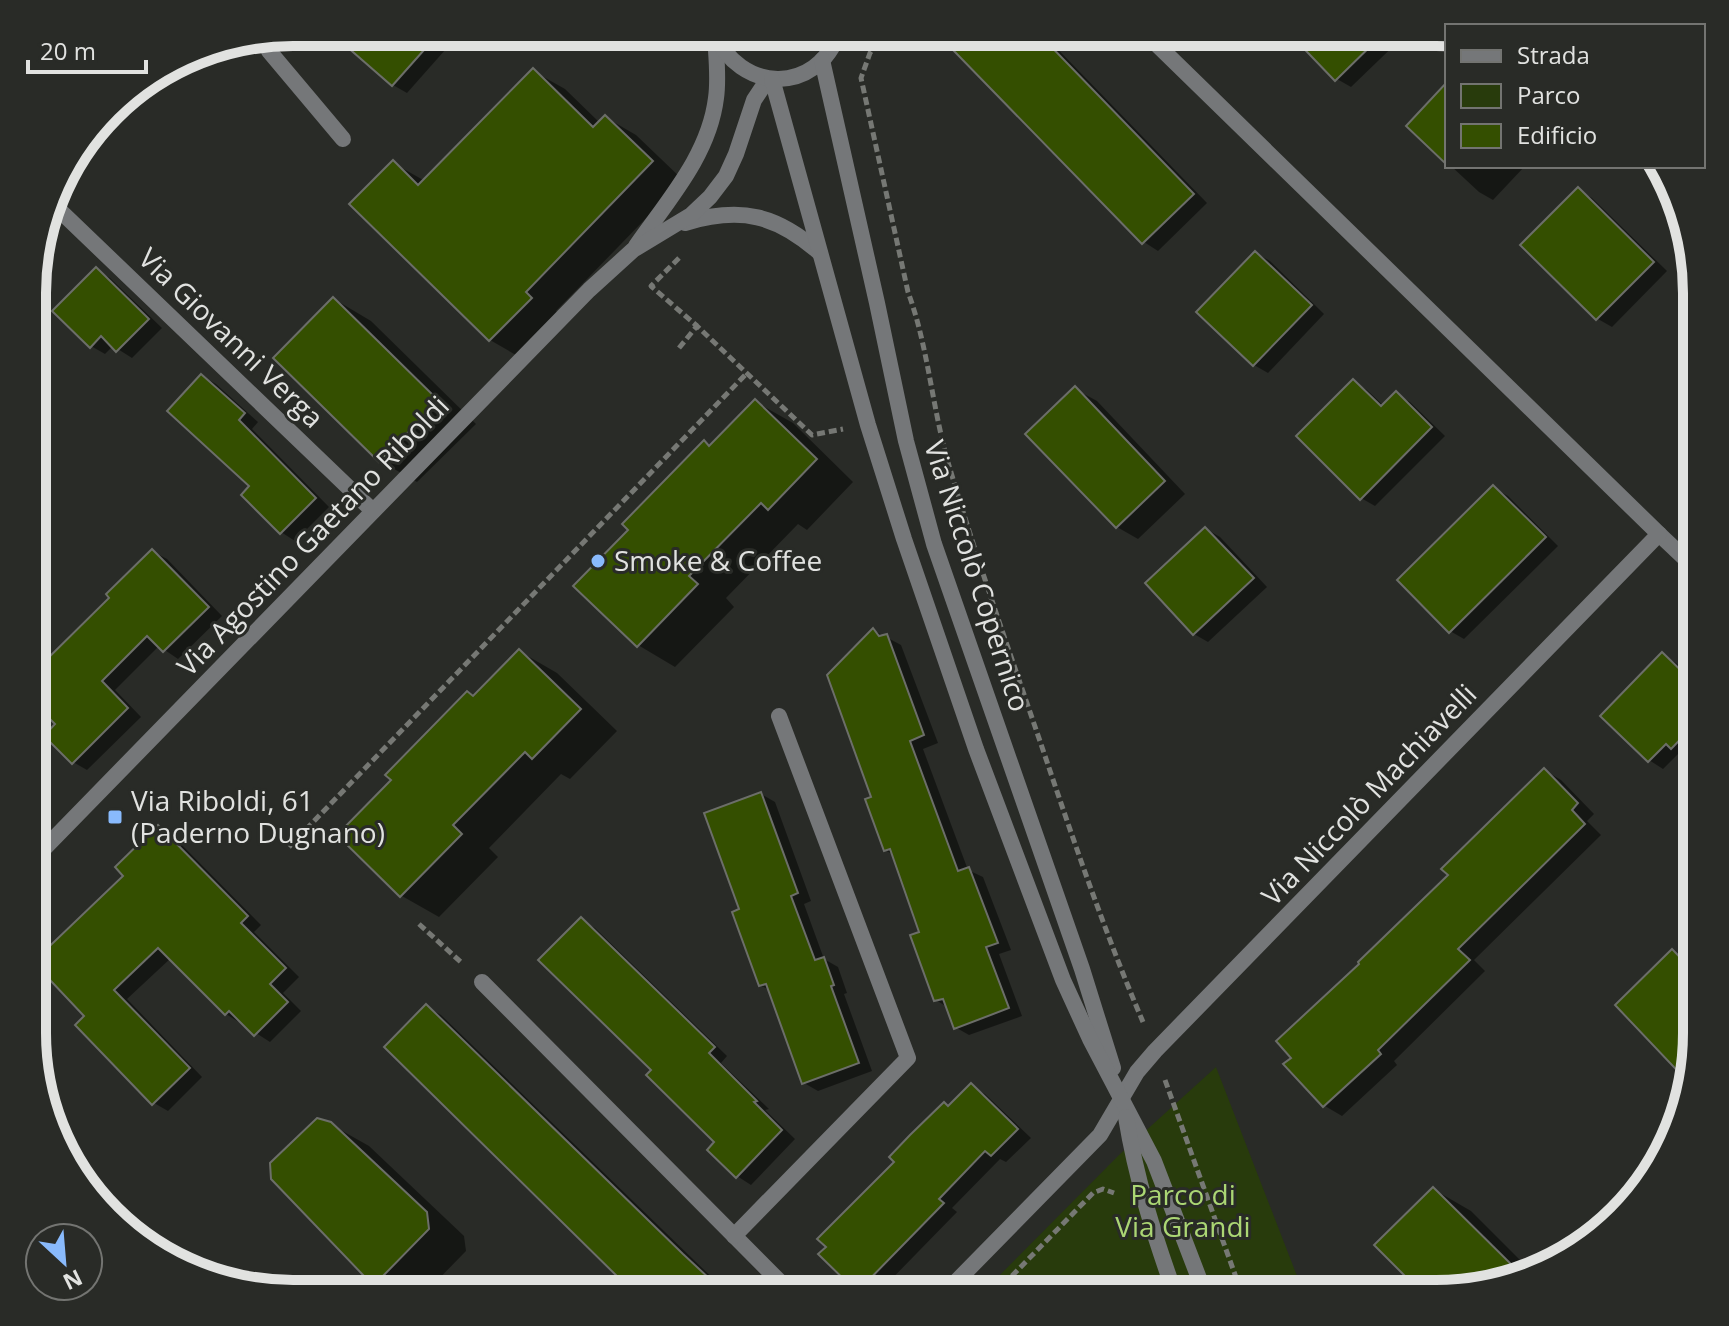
<svg xmlns="http://www.w3.org/2000/svg" width="1729" height="1326" viewBox="0 0 1729 1326" font-family="'Open Sans',sans-serif">
<style>
.green{fill:#283b0c}
.shadow{fill:#0007}
.building{fill:#344f00;stroke:#6c6e69;stroke-width:2}
.lines{fill:none;stroke-linecap:round;stroke-linejoin:round}
.path{stroke:#767874;stroke-width:5;stroke-dasharray:8 4;stroke-linecap:butt}
.service{stroke:#757779;stroke-width:16}
.minor{stroke:#757779;stroke-width:16}
.tertiary{stroke:#757779;stroke-width:16}
.poi-dot{fill:#89bafc;stroke:#292b27;stroke-width:3}
.labels{text-anchor:middle;stroke-width:6;stroke-linejoin:round;paint-order:stroke}
.street-label{font-size:28px;fill:#e1e2e0;stroke:#292b27}
.poi-label{font-size:28px;fill:#e1e2e0;stroke:#292b27;text-anchor:start}
.park-label{font-size:28px;fill:#abd674;stroke:#292b27}
.rim{fill:none;stroke:#e1e2e0;stroke-width:10}
</style>
<rect width="100%" height="100%" fill="#292b27"/>
<polygon class="green" points="1216,1067 1304,1294 1000,1294 991,1284 1119,1155"/>
<g class="shadow">
<polygon points="349,32 461,32 407,93 393,85"/>
<polygon points="977,32 1041,32 1207,203 1158,251 1144,242"/>
<polygon points="1291,32 1407,33 1351,87 1337,79"/>
<polygon points="533,71 565,89 600,123 605,117 636,135 683,180 556,311 562,317 521,358 490,340 393,163 425,181"/>
<polygon points="1451,166 1525,166 1493,200 1479,192"/>
<polygon points="1578,190 1592,198 1667,271 1612,327 1598,319 1523,245"/>
<polygon points="1256,253 1270,261 1324,314 1268,373 1254,365"/>
<polygon points="96,270 110,278 162,328 132,358 113,346 105,354 91,346"/>
<polygon points="334,299 371,321 476,424 417,482 380,461"/>
<polygon points="1697,354 1697,392 1678,373"/>
<polygon points="202,376 216,384 258,422 252,429 329,507 295,541 281,532 252,486"/>
<polygon points="1353,382 1367,390 1384,406 1396,394 1410,402 1445,436 1375,506 1361,498"/>
<polygon points="1075,389 1097,401 1185,494 1138,539 1117,527"/>
<polygon points="756,402 793,423 853,482 807,530 798,524 726,598 734,607 675,667 638,645 630,530 704,443 711,447"/>
<polygon points="34,409 42,417 34,425"/>
<polygon points="1494,488 1508,496 1558,546 1464,639 1450,631"/>
<polygon points="1206,529 1220,537 1267,587 1208,642 1194,634"/>
<polygon points="152,551 167,559 222,616 178,659 159,646 115,690 141,717 87,770 73,762 58,724 112,598"/>
<polygon points="873,630 901,645 938,743 923,749 968,870 983,877 1011,950 999,954 1022,1016 969,1035 955,1027 947,1007 936,1000 922,933 894,855 885,850 873,798"/>
<polygon points="519,651 557,673 617,731 570,779 561,774 489,848 498,857 439,917 402,896 340,835"/>
<polygon points="1662,655 1676,663 1697,683 1697,745 1686,756 1680,752 1663,769 1649,760"/>
<polygon points="1544,770 1561,780 1594,814 1587,821 1601,835 1474,960 1485,971 1394,1061 1397,1065 1342,1116 1325,1106 1286,1065 1362,964 1451,875"/>
<polygon points="761,794 775,802 811,901 804,904 824,959 838,967 847,993 844,994 872,1071 818,1091 804,1083 771,991 760,985 742,910"/>
<polygon points="159,828 173,836 261,925 254,932 299,977 283,993 301,1011 270,1042 226,1014 171,958 127,999 202,1077 168,1111 154,1103 86,1016 126,876"/>
<polygon points="581,920 595,928 727,1056 721,1063 769,1109 765,1110 795,1139 751,1185 737,1176 717,1142 654,1070"/>
<polygon points="1673,952 1696,966 1696,1051 1689,1080"/>
<polygon points="427,1007 441,1015 729,1294 639,1294"/>
<polygon points="971,1086 985,1094 1031,1138 1006,1162 1000,1159 952,1208 957,1212 877,1294 864,1294 858,1291 897,1162"/>
<polygon points="330,1124 369,1146 464,1236 466,1251 424,1294 400,1294 366,1274"/>
<polygon points="1433,1189 1471,1211 1532,1272 1437,1294"/>
</g>
<g class="building">
<polygon points="330,32 440,32 392,86"/>
<polygon points="974,32 1037,32 1194,194 1142,244 954,51"/>
<polygon points="1288,32 1385,32 1335,81"/>
<polygon points="533,68 593,127 605,115 653,161 526,292 532,298 489,341 349,204 393,160 418,185"/>
<polygon points="1447,82 1447,165 1406,126"/>
<polygon points="1578,187 1654,262 1596,320 1520,245"/>
<polygon points="1255,251 1312,305 1253,366 1196,312"/>
<polygon points="96,267 149,319 116,352 101,336 90,348 52,311"/>
<polygon points="333,297 439,401 379,462 273,358"/>
<polygon points="201,374 245,413 239,420 316,498 280,534 241,495 249,486 167,411"/>
<polygon points="1353,379 1381,406 1396,391 1432,427 1360,500 1296,436"/>
<polygon points="1075,386 1165,481 1116,528 1025,434"/>
<polygon points="755,399 817,459 768,510 761,503 689,576 698,584 637,647 573,586 628,530 622,524 704,440 709,446"/>
<polygon points="1493,485 1546,537 1449,633 1397,580"/>
<polygon points="1205,527 1254,578 1193,635 1145,583"/>
<polygon points="152,549 209,607 163,652 147,636 102,681 128,708 72,764 44,736 55,724 33,702 33,673 109,598 106,594"/>
<polygon points="873,628 879,636 887,634 924,735 910,741 958,871 969,867 998,943 986,947 1009,1008 954,1029 943,999 934,1001 910,935 919,932 890,849 884,851 865,799 871,797 827,675"/>
<polygon points="519,649 581,709 532,759 525,752 453,825 462,834 400,897 337,835 391,780 385,775 467,691 473,696"/>
<polygon points="1662,652 1697,686 1697,722 1671,749 1666,744 1648,762 1600,716"/>
<polygon points="1544,768 1578,803 1572,810 1585,824 1458,949 1470,960 1378,1050 1381,1054 1323,1107 1283,1064 1291,1058 1276,1041 1359,964 1358,962 1448,875 1441,869"/>
<polygon points="761,792 798,893 791,896 815,960 824,957 834,985 831,986 859,1063 802,1084 766,984 759,986 732,912 739,909 704,813"/>
<polygon points="158,825 248,916 241,923 286,968 270,984 288,1002 254,1036 229,1011 225,1015 158,948 114,990 190,1068 152,1105 75,1025 84,1016 33,962 123,876 115,867"/>
<polygon points="581,917 715,1047 709,1053 757,1101 754,1102 782,1130 736,1178 707,1150 714,1142 646,1075 651,1070 538,960"/>
<polygon points="1672,949 1696,974 1696,1051 1689,1083 1615,1005"/>
<polygon points="426,1004 683,1254 726,1294 635,1294 626,1285 384,1047"/>
<polygon points="971,1083 1018,1129 991,1156 985,1151 939,1199 944,1203 857,1292 818,1254 826,1247 817,1239 894,1162 889,1157 910,1135 944,1102 948,1106"/>
<polygon points="317,1118 331,1122 427,1212 429,1229 380,1279 364,1276 271,1179 270,1163"/>
<polygon points="1433,1187 1521,1274 1437,1294 1423,1294 1374,1245"/>
</g>
<g class="lines">
<g class="path">
<path d="M885,32L870,53L861,78L908,292C929,349 932,410 950,469C978,563 1011,656 1043,750C1074,842 1105,933 1143,1022"/>
<polyline points="679,258 651,286 697,326"/>
<polyline points="679,348 697,326 812,435 843,429"/>
<polyline points="289,847 747,373"/>
<polyline points="419,924 463,964"/>
<polyline points="1165,1080 1242,1294"/>
<polyline points="1018,1294 1007,1281 1093,1193 1103,1189 1114,1193"/>
</g>
<g class="service">
<polyline points="285,33 269,51 343,139"/>
<polyline points="1659,534 1697,570"/>
<polyline points="482,982 792,1294"/>
<polyline points="734,1236 908,1058 779,716"/>
</g>
<g class="minor">
<polyline points="53,204 373,511"/>
<path d="M685,223C741,206 777,215 820,253"/>
<path d="M636,246C668,200 709,155 716,98C719,77 716,55 715,35"/>
<polyline points="33,860 589,290 633,250 691,215 710,197 726,176 736,154 754,100 768,79"/>
<polyline points="944,1294 1100,1135 1137,1072 1155,1051 1659,534 1144,32"/>
</g>
<g class="tertiary">
<path d="M714,32C739,93 817,96 839,32"/>
<polyline points="822,60 877,303 906,441 934,544 1082,969 1113,1068"/>
<polyline points="772,79 868,425 904,539 976,749 1063,980 1090,1039 1154,1161 1205,1294"/>
<path d="M1126,1117C1136,1179 1154,1235 1175,1294"/>
</g>
</g>
<g class="poi-dot">
<circle cx="598" cy="561" r="8"/>
<rect x="107" y="809" width="16" height="16" rx="4"/>
</g>
<g class="labels">
<g class="street-label">
<text transform="translate(231 338) rotate(44)" y="10">Via Giovanni Verga</text>
<text transform="translate(313 536) rotate(-46)" y="10">Via Agostino Gaetano Riboldi</text>
<text transform="translate(977 576) rotate(72)" y="10">Via Niccolò Copernico</text>
<text transform="translate(1369 795) rotate(-46)" y="10">Via Niccolò Machiavelli</text>
</g>
<g class="poi-label">
<text x="614" y="571">Smoke &amp; Coffee</text>
<text x="131" y="811">Via Riboldi, 61<tspan x="131" dy="32">(Paderno Dugnano)</tspan></text>
</g>
<g class="park-label">
<text x="1183" y="1205">Parco di<tspan x="1183" dy="32">Via Grandi</tspan></text>
</g>
</g>
<path d="M0 0H1729V1326H0ZM293 46H1436A247 247 0 0 1 1683 293V1033A247 247 0 0 1 1436 1280H293A247 247 0 0 1 46 1033V293A247 247 0 0 1 293 46Z" fill="#292b27" fill-rule="evenodd"/>
<path class="rim" d="M293 46H1436A247 247 0 0 1 1683 293V1033A247 247 0 0 1 1436 1280H293A247 247 0 0 1 46 1033V293A247 247 0 0 1 293 46Z"/>
<rect x="1445" y="24" width="260" height="144" fill="#292b27" stroke="#737471" stroke-width="2"/>
<rect x="1461" y="50" width="40" height="12" fill="#757779" stroke="#737471" stroke-width="2"/>
<text x="1517" y="64" font-size="24" fill="#e1e2e0">Strada</text>
<rect x="1461" y="84" width="40" height="24" fill="#283b0c" stroke="#737471" stroke-width="2"/>
<text x="1517" y="104" font-size="24" fill="#e1e2e0">Parco</text>
<rect x="1461" y="124" width="40" height="24" fill="#344f00" stroke="#737471" stroke-width="2"/>
<text x="1517" y="144" font-size="24" fill="#e1e2e0">Edificio</text>
<g transform="translate(64 1262) rotate(154)"><circle r="38" fill="#292b27" stroke="#737471" stroke-width="2"/>
<path d="M0-6L14 30L0 20L-14 30Z" fill="#89bafc"/>
<text y="-12" font-size="22" font-weight="bold" text-anchor="middle" fill="#e1e2e0">N</text>
</g>
<path d="M28 60v12h118v-12" fill="none" stroke="#e1e2e0" stroke-width="4"/>
<text x="40" y="60" font-size="24" fill="#e1e2e0" stroke="#292b27" stroke-width="6" paint-order="stroke">20 m</text>
</svg>
